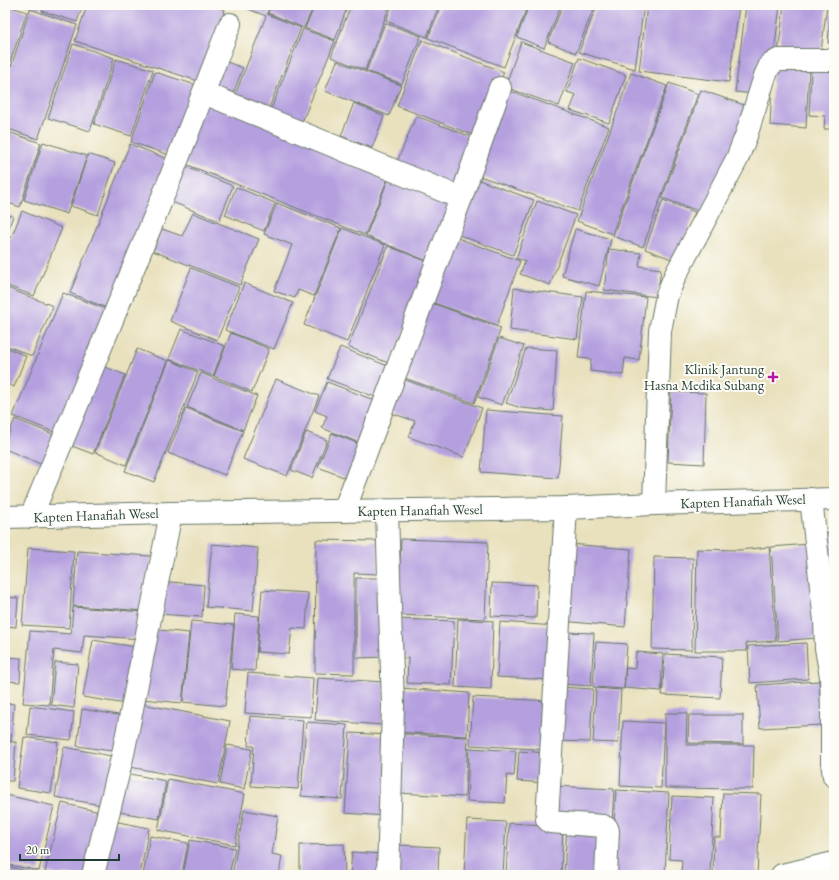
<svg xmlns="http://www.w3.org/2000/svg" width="839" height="880" viewBox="0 0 839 880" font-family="'EB Garamond',serif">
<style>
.building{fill:#b5a0df}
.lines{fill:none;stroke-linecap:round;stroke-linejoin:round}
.minor-casing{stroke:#667664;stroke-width:24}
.primary-casing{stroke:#667664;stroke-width:24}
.minor{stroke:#fff;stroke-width:22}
.primary{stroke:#fff;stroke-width:22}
.poi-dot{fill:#b5179e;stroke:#fdfcf7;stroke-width:1.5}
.labels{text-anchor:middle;stroke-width:4;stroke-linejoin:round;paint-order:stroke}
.poi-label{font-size:14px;fill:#1f3d34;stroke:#fdfcf7;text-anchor:end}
.street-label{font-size:14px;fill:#1f3d34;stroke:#fdfcf7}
</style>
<rect width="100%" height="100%" fill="#fdfcf7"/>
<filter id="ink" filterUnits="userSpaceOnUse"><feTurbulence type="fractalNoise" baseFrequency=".025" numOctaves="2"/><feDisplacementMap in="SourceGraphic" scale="8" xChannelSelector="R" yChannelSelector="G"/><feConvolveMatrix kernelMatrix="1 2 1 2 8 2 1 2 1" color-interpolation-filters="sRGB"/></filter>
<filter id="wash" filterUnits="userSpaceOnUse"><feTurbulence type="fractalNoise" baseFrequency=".012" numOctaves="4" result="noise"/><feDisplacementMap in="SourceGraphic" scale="16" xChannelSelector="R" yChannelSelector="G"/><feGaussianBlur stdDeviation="0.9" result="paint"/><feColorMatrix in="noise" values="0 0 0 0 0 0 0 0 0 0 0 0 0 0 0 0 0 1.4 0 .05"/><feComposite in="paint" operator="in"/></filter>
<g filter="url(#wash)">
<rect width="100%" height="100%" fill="#e9e1be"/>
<g id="blocks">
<g class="building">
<polygon points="5,5 27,12 5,77"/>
<polygon points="26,5 41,5 39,9"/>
<polygon points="43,5 83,5 77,22 42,11"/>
<polygon points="87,5 210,5 225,10 201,82 75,41"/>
<polygon points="238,5 270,5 267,14 301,28 267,113 233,100 266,16"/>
<polygon points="271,5 314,5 304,28 268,13"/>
<polygon points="315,5 348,5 335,40 305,28"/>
<polygon points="351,5 390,5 365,70 331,57"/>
<polygon points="392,5 439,5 427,37 386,21"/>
<polygon points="441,5 528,5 504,67 428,38"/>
<polygon points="529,5 561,5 544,48 517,37"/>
<polygon points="563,5 595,5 576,53 548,42"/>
<polygon points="597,5 644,5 635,69 579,52"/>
<polygon points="647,5 739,6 729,82 639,71"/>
<polygon points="746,5 780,5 773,62 759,60 754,94 735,92"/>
<polygon points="784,5 827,5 820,59 778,54"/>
<polygon points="831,5 834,5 834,44 828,43"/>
<polygon points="30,9 77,25 38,139 5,128 5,85"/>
<polygon points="385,23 421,36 402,84 366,71"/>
<polygon points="303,29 335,41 300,127 269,114"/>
<polygon points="422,40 504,72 478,137 397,106"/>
<polygon points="521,42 575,62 559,106 505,87"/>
<polygon points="73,44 114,58 90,131 48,118"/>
<polygon points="579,58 626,75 609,123 570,110 576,95 567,92"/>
<polygon points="116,59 153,70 131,136 94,124"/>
<polygon points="219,59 243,68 231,99 207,90"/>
<polygon points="337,61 401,85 389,116 325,91"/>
<polygon points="773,67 809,69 806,128 770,125"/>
<polygon points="811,70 834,71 834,129 824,129 825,116 809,115"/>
<polygon points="155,72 199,86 175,157 131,142"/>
<polygon points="631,73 667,86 612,234 577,221"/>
<polygon points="669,83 698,94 643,247 613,236"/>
<polygon points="505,89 609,127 578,211 474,174"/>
<polygon points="701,90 747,106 707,214 662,198"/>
<polygon points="206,98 391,171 365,235 180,162"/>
<polygon points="354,103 384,116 372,148 341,136"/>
<polygon points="416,116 480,140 458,194 394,169"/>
<polygon points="5,131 41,143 20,207 5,202"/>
<polygon points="43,142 87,156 67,214 24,200"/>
<polygon points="130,144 175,162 114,311 70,293"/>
<polygon points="88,154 115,163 98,215 71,206"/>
<polygon points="181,165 233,186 219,221 167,200"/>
<polygon points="391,172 458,199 432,263 366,236"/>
<polygon points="476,179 534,200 513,255 456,234"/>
<polygon points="236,187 275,203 264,231 225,215"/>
<polygon points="663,200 695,212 677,261 645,249"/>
<polygon points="537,201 576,215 550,285 520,274 525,261 516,258"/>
<polygon points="277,203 341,228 314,296 298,290 295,298 274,291 292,245 264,234"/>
<polygon points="22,211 62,228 34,296 5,285 5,253"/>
<polygon points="193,213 259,239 240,285 153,251 162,229 182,236"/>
<polygon points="5,214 13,216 5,239"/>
<polygon points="342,228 385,245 347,342 304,325"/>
<polygon points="575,229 611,239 599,286 562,276"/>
<polygon points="452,236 520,261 497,325 428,301"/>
<polygon points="388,246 431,263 391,364 348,347"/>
<polygon points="609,249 641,253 639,266 661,269 657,297 604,290"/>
<polygon points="191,268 239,287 217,340 170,321"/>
<polygon points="244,283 293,303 274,349 225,330"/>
<polygon points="5,287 53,306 32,356 5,345"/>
<polygon points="514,288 583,297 577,339 510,330"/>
<polygon points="586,291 646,297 639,360 625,358 623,375 590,371 591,359 578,358"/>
<polygon points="63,293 109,310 59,434 13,416"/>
<polygon points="426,301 501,328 474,403 399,376"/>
<polygon points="181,329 225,346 213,376 169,359"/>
<polygon points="231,333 269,349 252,392 214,376"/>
<polygon points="499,338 524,346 502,405 478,397"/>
<polygon points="5,347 26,356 14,387 5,383"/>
<polygon points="340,347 393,368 381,399 327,379"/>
<polygon points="526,348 557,350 553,411 521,408 506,403"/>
<polygon points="137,349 168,361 126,465 95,452"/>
<polygon points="169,360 198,372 154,482 125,471"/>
<polygon points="96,363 125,375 93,454 64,443"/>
<polygon points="201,373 257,396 243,430 187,407"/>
<polygon points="400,378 482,408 464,457 409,437 415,421 388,412"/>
<polygon points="276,379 319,396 287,476 243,459"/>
<polygon points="327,382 379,402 362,444 322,428 327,416 315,411"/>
<polygon points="671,392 706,393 704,464 668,462"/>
<polygon points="186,408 243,431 225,475 168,453"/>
<polygon points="486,410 563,416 558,478 481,472"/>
<polygon points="15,419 60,437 48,467 5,449 5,442"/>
<polygon points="306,432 327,440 312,478 291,470"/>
<polygon points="332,433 364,446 351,480 318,467"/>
<polygon points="827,533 834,534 834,583 825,582"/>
<polygon points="401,539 488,542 485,619 398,615"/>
<polygon points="316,540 379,541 378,574 354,573 354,674 315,673"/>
<polygon points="212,544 258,548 253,611 206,607"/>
<polygon points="569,544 631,549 625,627 562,621"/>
<polygon points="810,544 817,638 778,641 771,547"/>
<polygon points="769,547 776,641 746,643 747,651 695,651 697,549 739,550"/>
<polygon points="28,548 74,551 69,628 22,625"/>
<polygon points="77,551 151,556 147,611 73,606"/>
<polygon points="654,557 693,558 692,650 652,649"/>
<polygon points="356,578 385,578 386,657 356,658"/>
<polygon points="160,581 204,585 202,617 158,614"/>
<polygon points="492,583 537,585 536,618 491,616"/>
<polygon points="262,590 308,593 306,629 292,628 289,654 257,652"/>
<polygon points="5,597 18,598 16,627 5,626"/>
<polygon points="73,607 144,612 142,639 84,635 82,653 54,650 49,705 23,703 30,631 71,634"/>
<polygon points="235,614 259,616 255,671 231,669"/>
<polygon points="394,619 454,621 451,685 407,683 408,658 392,657"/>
<polygon points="458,619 493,621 491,689 455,687"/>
<polygon points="191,621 234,625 225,706 183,702"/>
<polygon points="500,622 555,626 552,680 497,677"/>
<polygon points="150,629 189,633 182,703 143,699"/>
<polygon points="562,632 594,633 591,686 559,684"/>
<polygon points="93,640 136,647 126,704 83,697"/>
<polygon points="596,642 627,644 624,689 593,687"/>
<polygon points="806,643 808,679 750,683 748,646"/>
<polygon points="636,652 663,654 661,691 624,688 626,668 635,669"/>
<polygon points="665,654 722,657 720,698 662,695"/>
<polygon points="5,657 21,658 20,682 5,681"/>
<polygon points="55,662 78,664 74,708 51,705"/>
<polygon points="248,673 313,678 311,717 245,713"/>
<polygon points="318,678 385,682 382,725 315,720"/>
<polygon points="819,681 822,725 760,728 757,685"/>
<polygon points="5,684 7,684 6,699 5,699"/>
<polygon points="559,687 593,689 590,742 556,741"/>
<polygon points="400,688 469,693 467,736 397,732"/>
<polygon points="596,688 621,690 618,743 593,742"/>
<polygon points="473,697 552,701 550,750 470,745"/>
<polygon points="5,703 14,704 11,741 5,741"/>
<polygon points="137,703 230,721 218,784 125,766"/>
<polygon points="30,706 74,712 71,740 27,735"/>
<polygon points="82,709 124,716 119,752 77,746"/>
<polygon points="665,713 687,713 686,745 754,745 753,789 665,788"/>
<polygon points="689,715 743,715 743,744 688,743"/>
<polygon points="250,716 303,720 298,789 251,786 254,746 248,746"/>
<polygon points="623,721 664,723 661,788 620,786"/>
<polygon points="306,722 347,725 342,799 301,796"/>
<polygon points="350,733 390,735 385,816 345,813"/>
<polygon points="403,734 468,737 465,797 399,793"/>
<polygon points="24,737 58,742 51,793 17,788"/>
<polygon points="5,742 16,742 13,781 5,781"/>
<polygon points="227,745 252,749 244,789 220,784"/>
<polygon points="64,747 116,757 107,806 55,797"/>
<polygon points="469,748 516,751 514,776 507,775 505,803 467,801"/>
<polygon points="519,751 549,753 547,783 517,781"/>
<polygon points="121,772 166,781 159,819 114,811"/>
<polygon points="168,779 245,794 235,845 158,830"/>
<polygon points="553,786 614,789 612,824 551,821"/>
<polygon points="616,790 669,793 665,875 611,875"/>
<polygon points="723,793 761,794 757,875 713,875 714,837 721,837"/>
<polygon points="6,795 54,806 39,871 5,864 5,802"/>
<polygon points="672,796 714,798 710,875 681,875 682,860 669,859"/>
<polygon points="62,803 104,813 90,875 58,875 45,872"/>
<polygon points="244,810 278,816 272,854 282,856 279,875 232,875"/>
<polygon points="108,820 149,828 140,875 114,875 98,872"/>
<polygon points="467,820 506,822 503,875 464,875"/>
<polygon points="509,823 563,826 561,875 506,875"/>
<polygon points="567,826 604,828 602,875 564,875"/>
<polygon points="150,836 188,843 182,875 143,875"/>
<polygon points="190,840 235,848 229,875 183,875"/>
<polygon points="344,844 345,875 300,875 300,845"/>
<polygon points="399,845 439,847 438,873 455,874 455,875 397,875"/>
<polygon points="352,852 382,854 381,875 350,875"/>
<polygon points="5,866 27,871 26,875 5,875"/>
<polygon points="28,871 42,874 42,875 27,875"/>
</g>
</g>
</g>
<g filter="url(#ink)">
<use href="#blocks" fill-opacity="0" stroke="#667664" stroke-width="1"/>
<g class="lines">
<defs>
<g id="minor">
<polyline points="204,93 461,198"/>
<polyline points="811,499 825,621 826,648 831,677 832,712 832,762 834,776"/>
<polyline points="654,504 660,331 667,295 675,276 737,159 746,136 765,76 770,65 778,60 834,60"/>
<polyline points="566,508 547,819 550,822 603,826 607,828 608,831 606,875"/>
<polyline points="344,511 461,198 500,88"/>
<polyline points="387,511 393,706 388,875"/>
<polyline points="31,517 168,184 230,24"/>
<polyline points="93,875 123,754 171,513"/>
<polyline points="782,875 834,863"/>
</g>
<polyline id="primary" points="5,517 171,513 566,508 654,504 834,499"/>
</defs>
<use href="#minor" class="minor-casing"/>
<use href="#primary" class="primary-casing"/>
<use href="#minor" class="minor"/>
<use href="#primary" class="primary"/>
</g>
</g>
<path class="poi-dot" d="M771 371h4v4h4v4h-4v4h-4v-4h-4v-4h4z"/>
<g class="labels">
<g class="poi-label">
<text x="764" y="374">Klinik Jantung<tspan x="764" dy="16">Hasna Medika Subang</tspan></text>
</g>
<g class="street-label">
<text transform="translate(743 501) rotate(-2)" y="5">Kapten Hanafiah Wesel</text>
<text transform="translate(420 510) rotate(-1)" y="5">Kapten Hanafiah Wesel</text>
<text transform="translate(96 515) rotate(-2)" y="5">Kapten Hanafiah Wesel</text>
</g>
</g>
<rect width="839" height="880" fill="none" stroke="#fdfcf7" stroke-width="20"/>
<path d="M20 854v6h99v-6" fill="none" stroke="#1f3d34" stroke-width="2"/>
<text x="26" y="854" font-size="12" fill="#1f3d34" stroke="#fdfcf7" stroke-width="3" paint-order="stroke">20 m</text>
</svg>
